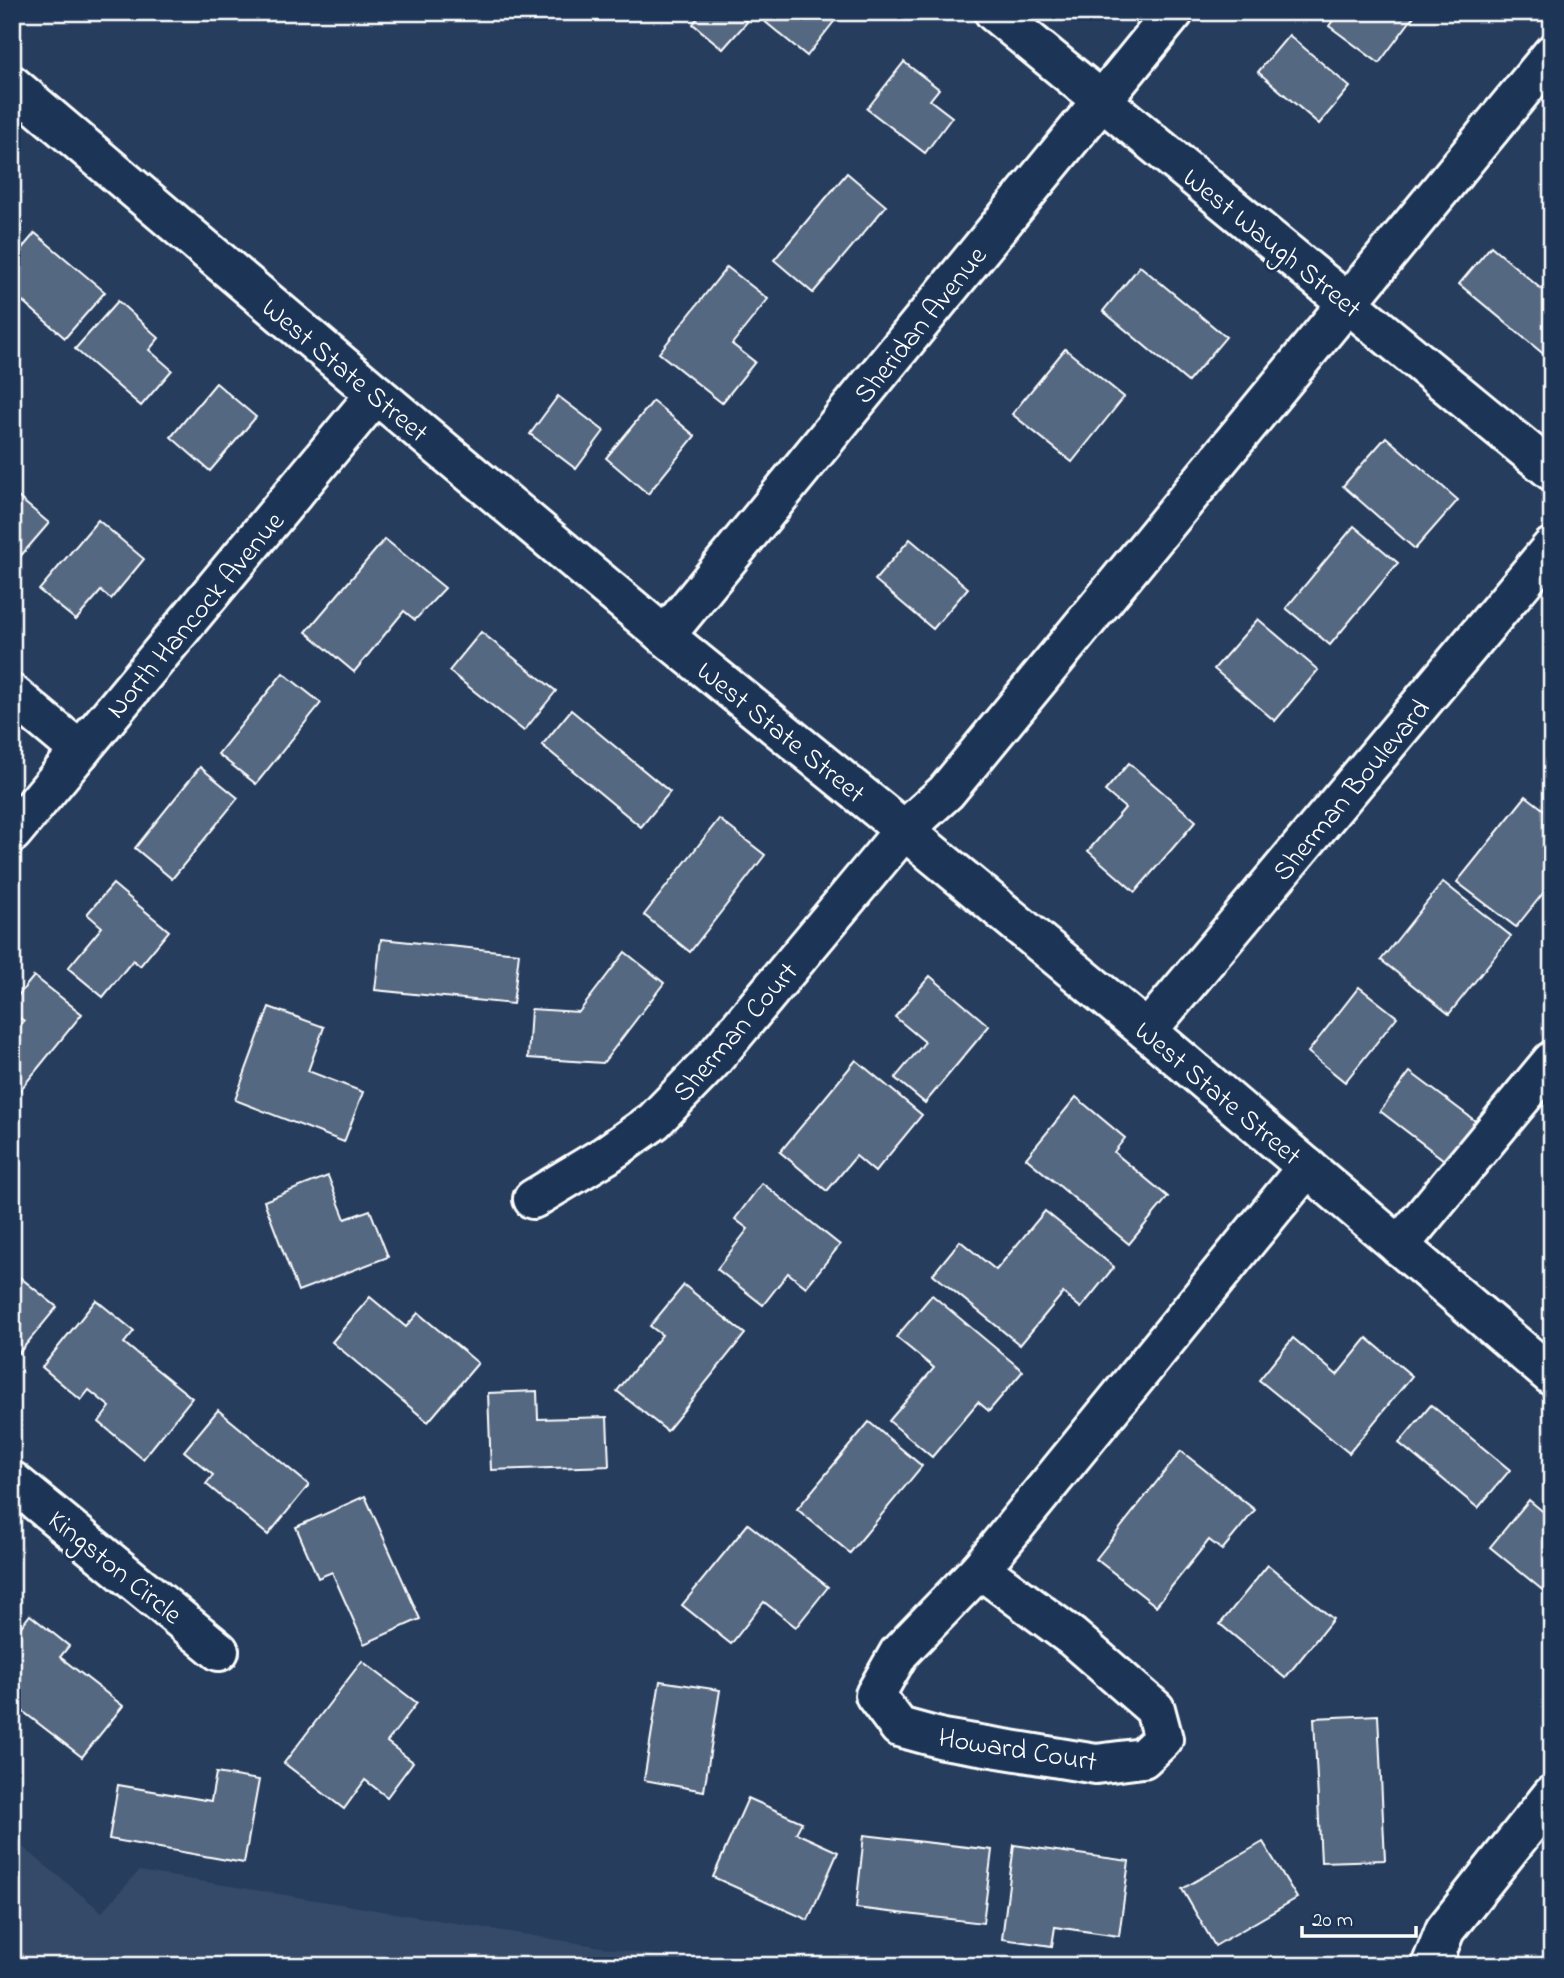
<svg xmlns="http://www.w3.org/2000/svg" width="1564" height="1978" viewBox="0 0 1564 1978" font-family="'Indie Flower',sans-serif">
<style>
.built{fill:#344a68}
.building{fill:#556781;stroke:#fff;stroke-width:2}
.lines{fill:none;stroke-linecap:round;stroke-linejoin:round}
.minor-casing{stroke:#fff;stroke-width:44}
.minor{stroke:#1d3557;stroke-width:38}
.labels{text-anchor:middle;stroke-width:6;stroke-linejoin:round;paint-order:stroke}
.street-label{font-size:28px;fill:#fff;stroke:#1d3557}
</style>
<rect width="100%" height="100%" fill="#263d5e"/>
<filter id="ink" filterUnits="userSpaceOnUse"><feTurbulence type="fractalNoise" baseFrequency=".0143" numOctaves="2"/><feDisplacementMap in="SourceGraphic" scale="14" xChannelSelector="R" yChannelSelector="G"/><feConvolveMatrix kernelMatrix="1 2 1 2 8 2 1 2 1" color-interpolation-filters="sRGB"/></filter>
<g filter="url(#ink)">
<polygon class="built" points="12,1838 102,1912 139,1871 717,1966 12,1966"/>
<g class="building">
<polygon points="702,12 736,12 747,22 723,49 693,24"/>
<polygon points="753,12 828,12 836,19 807,56"/>
<polygon points="1339,12 1417,12 1379,63 1329,26"/>
<polygon points="1289,35 1350,87 1319,124 1258,72"/>
<polygon points="904,62 939,89 930,100 952,117 925,153 867,109"/>
<polygon points="847,173 886,206 813,293 774,260"/>
<polygon points="12,214 23,222 12,236"/>
<polygon points="35,233 105,292 65,338 12,292 12,260"/>
<polygon points="1491,246 1541,289 1552,275 1552,361 1459,284"/>
<polygon points="1140,266 1226,337 1188,382 1103,311"/>
<polygon points="727,267 768,299 732,344 755,362 722,403 659,353"/>
<polygon points="118,301 159,338 149,350 172,370 141,406 75,349"/>
<polygon points="1065,349 1124,397 1072,462 1012,414"/>
<polygon points="216,383 256,417 210,471 171,437"/>
<polygon points="558,396 604,431 576,469 530,434"/>
<polygon points="653,401 695,436 648,494 606,458"/>
<polygon points="1386,437 1458,500 1415,549 1343,486"/>
<polygon points="12,492 49,523 12,566"/>
<polygon points="98,520 144,559 111,599 101,591 76,620 39,590"/>
<polygon points="1354,526 1398,563 1330,645 1286,608"/>
<polygon points="385,539 445,588 415,620 404,611 354,672 306,632"/>
<polygon points="910,539 968,588 933,629 875,580"/>
<polygon points="1258,619 1318,670 1275,721 1214,669"/>
<polygon points="481,632 556,691 524,731 449,671"/>
<polygon points="283,673 321,703 256,784 218,754"/>
<polygon points="571,710 670,792 641,827 542,745"/>
<polygon points="1129,763 1196,821 1135,892 1088,851 1125,808 1105,791"/>
<polygon points="200,767 238,798 172,879 135,848"/>
<polygon points="1526,796 1552,816 1552,882 1516,927 1457,882"/>
<polygon points="719,819 765,855 690,952 644,915"/>
<polygon points="1443,882 1511,936 1449,1014 1381,960"/>
<polygon points="113,884 169,931 140,966 133,960 103,997 68,968 102,927 87,914"/>
<polygon points="381,939 519,953 513,1004 375,990"/>
<polygon points="625,952 664,983 603,1063 528,1058 531,1009 579,1012"/>
<polygon points="34,976 82,1014 13,1099 12,1035 24,1021 12,1012 12,1003"/>
<polygon points="930,976 989,1026 925,1103 895,1078 925,1042 895,1017"/>
<polygon points="1359,987 1397,1017 1345,1082 1308,1052"/>
<polygon points="269,1007 324,1027 308,1071 363,1092 344,1142 235,1100"/>
<polygon points="856,1060 922,1115 875,1172 856,1156 827,1191 780,1152"/>
<polygon points="1410,1072 1486,1129 1456,1169 1380,1111"/>
<polygon points="1076,1097 1125,1138 1114,1152 1168,1197 1129,1244 1026,1158"/>
<polygon points="328,1176 345,1219 370,1210 388,1257 298,1291 264,1201"/>
<polygon points="762,1183 840,1245 806,1287 788,1273 763,1305 717,1269 748,1229 735,1219"/>
<polygon points="1045,1211 1114,1267 1081,1308 1063,1293 1020,1345 933,1274 960,1241 996,1270"/>
<polygon points="12,1271 57,1307 19,1353 12,1347"/>
<polygon points="684,1285 745,1334 667,1431 617,1391 662,1335 650,1326"/>
<polygon points="932,1295 1023,1371 989,1411 978,1402 932,1457 889,1421 934,1368 896,1337"/>
<polygon points="370,1297 406,1327 418,1313 478,1363 428,1422 332,1342"/>
<polygon points="96,1300 134,1331 124,1343 192,1398 143,1459 99,1422 110,1407 89,1390 81,1400 42,1367"/>
<polygon points="1293,1338 1337,1375 1367,1338 1412,1376 1349,1453 1259,1380"/>
<polygon points="537,1391 538,1419 607,1417 609,1466 491,1470 488,1393"/>
<polygon points="1431,1405 1510,1470 1478,1508 1399,1443"/>
<polygon points="218,1410 309,1485 268,1535 206,1484 213,1475 184,1451"/>
<polygon points="869,1422 922,1466 850,1553 797,1509"/>
<polygon points="1181,1451 1255,1510 1222,1550 1209,1540 1156,1606 1096,1559"/>
<polygon points="365,1496 420,1619 364,1644 332,1572 318,1578 296,1527"/>
<polygon points="1529,1500 1552,1519 1552,1598 1490,1547"/>
<polygon points="748,1524 828,1587 796,1627 764,1602 731,1644 682,1605"/>
<polygon points="1268,1565 1333,1619 1285,1678 1220,1624"/>
<polygon points="12,1601 19,1606 12,1615"/>
<polygon points="30,1615 69,1646 60,1657 123,1706 82,1757 12,1703 12,1638"/>
<polygon points="362,1661 417,1703 387,1742 413,1762 387,1797 365,1780 344,1809 284,1763"/>
<polygon points="660,1681 720,1690 704,1791 644,1780"/>
<polygon points="1378,1715 1385,1860 1321,1862 1314,1718"/>
<polygon points="216,1773 259,1780 244,1863 109,1839 118,1785 211,1801"/>
<polygon points="748,1798 802,1822 796,1833 838,1852 808,1920 713,1877"/>
<polygon points="864,1835 992,1850 983,1923 856,1908"/>
<polygon points="1263,1842 1297,1898 1215,1946 1182,1889"/>
<polygon points="1014,1845 1129,1861 1119,1936 1055,1927 1052,1946 1002,1939"/>
<polygon points="1552,1946 1552,1966 1536,1966"/>
</g>
<g class="lines">
<defs>
<g id="minor">
<polyline points="994,12 1552,471"/>
<polyline points="12,85 376,394 665,636 904,830 1147,1031 1552,1376"/>
<polyline points="665,636 1174,12"/>
<polyline points="12,694 80,751"/>
<polyline points="12,833 376,394"/>
<polyline points="1147,1031 1552,547"/>
<polyline points="533,1199 606,1155 654,1121 711,1062 904,830 946,792 1552,54"/>
<polyline points="1399,1246 1552,1061"/>
<polyline points="12,1481 219,1651"/>
<polygon points="980,1569 1072,1637 1155,1709 1163,1739 1143,1758 1096,1764 943,1739 899,1727 875,1695 899,1653"/>
<polyline points="980,1569 1307,1167"/>
<polyline points="1431,1966 1445,1930 1552,1795"/>
</g>
</defs>
<use href="#minor" class="minor-casing"/>
<use href="#minor" class="minor"/>
</g>
</g>
<g class="labels">
<g class="street-label">
<text transform="translate(1273 242) rotate(39)" y="10">West Waugh Street</text>
<text transform="translate(919 324) rotate(-51)" y="10">Sheridan Avenue</text>
<text transform="translate(346 369) rotate(40)" y="10">West State Street</text>
<text transform="translate(194 614) rotate(-50)" y="10">North Hancock Avenue</text>
<text transform="translate(782 731) rotate(39)" y="10">West State Street</text>
<text transform="translate(1350 789) rotate(-50)" y="10">Sherman Boulevard</text>
<text transform="translate(734 1031) rotate(-49)" y="10">Sherman Court</text>
<text transform="translate(1219 1092) rotate(40)" y="10">West State Street</text>
<text transform="translate(116 1566) rotate(39)" y="10">Kingston Circle</text>
<text transform="translate(1018 1748) rotate(9)" y="10">Howard Court</text>
</g>
</g>
<rect width="1564" height="1978" fill="none" stroke="#1d3557" stroke-width="42"/>
<rect x="21" y="21" width="1522" height="1936" fill="none" stroke="#fff" stroke-width="2.5" filter="url(#ink)"/>
<path d="M1302 1926v10h114v-10" fill="none" stroke="#ffffff" stroke-width="3.5"/>
<text x="1312" y="1926" font-size="21" fill="#ffffff" stroke="#1d3557" stroke-width="5" paint-order="stroke">20 m</text>
</svg>
